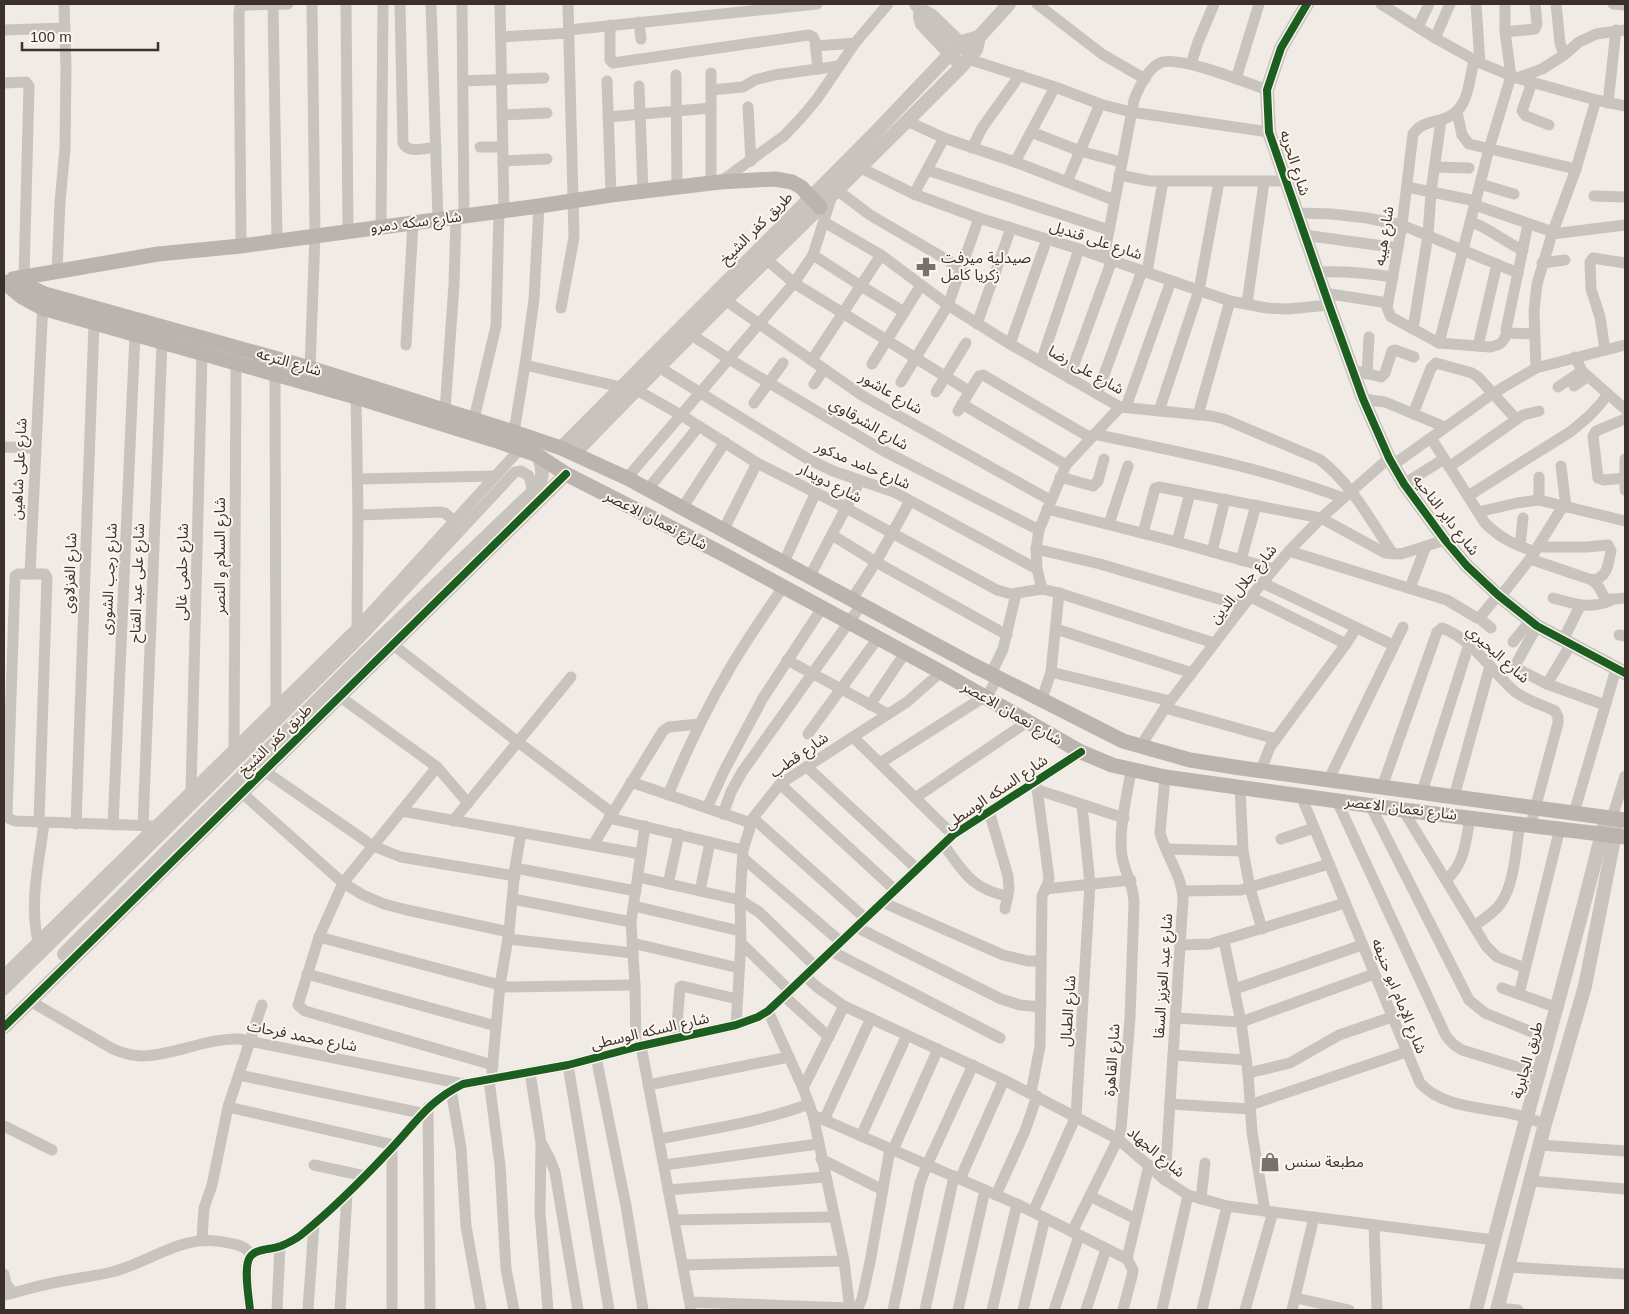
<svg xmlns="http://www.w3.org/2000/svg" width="1629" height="1314" viewBox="0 0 1629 1314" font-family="Arial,'Noto Sans Arabic',sans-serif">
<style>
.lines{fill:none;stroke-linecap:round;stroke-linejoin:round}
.minor{stroke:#c9c3be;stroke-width:11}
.tertiary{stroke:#c9c3be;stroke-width:14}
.secondary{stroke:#bab3ae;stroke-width:15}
.cycleway-casing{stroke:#fbf5ee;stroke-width:11}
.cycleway{stroke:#1b5e20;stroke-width:8}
.labels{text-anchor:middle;stroke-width:4;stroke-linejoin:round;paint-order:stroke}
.street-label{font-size:15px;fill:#3b302b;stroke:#fbf5ee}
.poi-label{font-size:15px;fill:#3b302b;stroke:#fbf5ee;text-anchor:start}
</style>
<rect width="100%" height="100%" fill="#f0ebe5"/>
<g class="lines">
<g class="minor">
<polyline points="273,4 277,240"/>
<polyline points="346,4 348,231"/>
<path d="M400,4L403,143C408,154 425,148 436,147"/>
<polyline points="431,4 438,219"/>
<polyline points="462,4 464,216"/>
<polyline points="500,4 504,211"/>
<polyline points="1037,4 1102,54 1145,79"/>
<polyline points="1381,4 1435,38 1480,63 1517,78 1596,100 1625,106"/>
<polyline points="1476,4 1480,63"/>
<polyline points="1556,4 1560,43 1564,55"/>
<polyline points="1613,4 1625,5"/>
<polyline points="246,5 288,4"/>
<polyline points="639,22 641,39"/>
<polyline points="610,25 610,60 613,63 809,35 813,37 815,41 818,69"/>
<polyline points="1418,27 1429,4"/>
<polyline points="4,30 65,28"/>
<polyline points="569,30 817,4"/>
<polyline points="1505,32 1535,29 1537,24 1535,4"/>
<polyline points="501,37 569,33"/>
<polyline points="1435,38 1450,4"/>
<polyline points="816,46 855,43"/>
<polyline points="968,59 1055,87 1100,104 1131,112 1269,132"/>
<path d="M1474,60C1468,86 1469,113 1440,120C1428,123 1420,124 1413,134L1402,225L1387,308L1391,317L1439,343L1490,347C1501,345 1504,342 1507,332"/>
<polyline points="1191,64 1198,42 1214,4"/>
<polyline points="676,75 677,187"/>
<polyline points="1517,78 1542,69 1564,55 1579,42 1596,34 1625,30"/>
<polyline points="1236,79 1259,4"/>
<polyline points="463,81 544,78"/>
<polyline points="607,81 611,195"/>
<polyline points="1532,82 1522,111 1526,116 1549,125"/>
<polyline points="4,83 26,82 29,86 24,277"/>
<polyline points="639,86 643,191"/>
<polyline points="711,90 743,87 755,80 774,75 839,66"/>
<polyline points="1608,103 1616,30"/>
<polyline points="748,107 751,161"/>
<polyline points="1457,112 1462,135 1469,144 1576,169"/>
<polyline points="502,115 547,113"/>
<polyline points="608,117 711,108"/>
<polyline points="907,121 944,138 1015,162 1114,200"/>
<polyline points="1031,132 1080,151 1121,162"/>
<polyline points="480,147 502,147"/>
<polyline points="972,148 982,128 1020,75"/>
<polyline points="503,161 547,159"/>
<polyline points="1015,162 1055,87"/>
<polyline points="1435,167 1469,168"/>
<polyline points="861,168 914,194 979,218 1079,249 1230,301 1267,308 1288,309 1329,305"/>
<polyline points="927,170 1109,230"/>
<polyline points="1119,175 1150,181 1286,181"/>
<polyline points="720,182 784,136 801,118 817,99 855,43 888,4"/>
<polyline points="1067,182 1100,104"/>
<polyline points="711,183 711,73"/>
<polyline points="1480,184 1514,194"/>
<polyline points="1407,187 1476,201"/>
<polyline points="837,190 870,215 961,268"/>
<polyline points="914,194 944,138"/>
<polyline points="1594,196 1625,197"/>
<polyline points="1475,205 1553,232"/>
<polyline points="1297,213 1332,214 1367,218 1402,225 1518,273"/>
<path d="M824,222L881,255L948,305L1010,344L1120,407L1211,416L1224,419L1319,459C1351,483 1371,521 1393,554"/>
<path d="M1471,222C1490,228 1504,242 1523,250"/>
<polyline points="1528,224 1506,330 1510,333 1534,334"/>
<polyline points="381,227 383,4"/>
<polyline points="1552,234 1625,225"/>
<polyline points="1304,235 1398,248"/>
<polyline points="241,246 239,12 240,7 246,4"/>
<polyline points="813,255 861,286 904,312"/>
<path d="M1104,257L1134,100C1139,87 1147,69 1160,63C1177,54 1248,83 1267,90"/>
<polyline points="766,259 794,283 969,391"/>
<polyline points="1542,263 1565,260"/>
<polyline points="57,272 60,202 65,148 66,68 64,4"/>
<polyline points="1147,272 1163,181"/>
<path d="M1317,272C1343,271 1367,273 1393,277"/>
<polyline points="1324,293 1388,303"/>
<polyline points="725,300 863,396 1050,500"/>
<polyline points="1247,304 1264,182"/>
<polyline points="561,308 574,237 568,4"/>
<polyline points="977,324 1011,228"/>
<polyline points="1413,329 1428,235 1431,192 1441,120"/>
<polyline points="690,334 729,359 884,451 1039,530"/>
<polyline points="1439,343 1489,149 1511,76 1505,32 1505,4"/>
<polyline points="1010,344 1047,239"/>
<polyline points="406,345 413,223"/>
<polyline points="1478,346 1497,264"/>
<polyline points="1605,350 1600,317 1591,289 1590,262 1593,258 1625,263"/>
<polyline points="1575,357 1582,371 1625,409"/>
<polyline points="812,360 881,255"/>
<polyline points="1041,362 1079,249"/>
<polyline points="872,364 921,285"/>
<polyline points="525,365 621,387"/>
<polyline points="657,366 808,459 833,471 894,492 1037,569"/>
<polyline points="310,368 315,235 312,4"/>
<polyline points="1536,368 1534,311 1537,284 1552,234 1576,169 1596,100"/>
<polyline points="1353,370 1381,377 1385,373 1392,351 1395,350 1414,357"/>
<polyline points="275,374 276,712"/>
<polyline points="1367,374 1369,337"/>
<polyline points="1069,378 1112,260"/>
<polyline points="901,382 948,305 979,218"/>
<polyline points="814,384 824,369"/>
<polyline points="1574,386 1587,377"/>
<polyline points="1558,387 1582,371"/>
<polyline points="635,389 681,415 757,463 846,508 997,590 1011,594 1042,589 1059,593 1214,643"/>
<polyline points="936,392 966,343"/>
<polyline points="1097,394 1142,271"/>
<polyline points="356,397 358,515 357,628"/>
<polyline points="1363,399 1385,402 1445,427"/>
<polyline points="754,403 783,363"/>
<polyline points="962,404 1066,465"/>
<polyline points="1126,407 1171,281"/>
<polyline points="445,410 454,285 456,217"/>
<polyline points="958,411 979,376 983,375 1091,438"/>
<polyline points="1159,411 1199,290 1219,182"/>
<polyline points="1413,414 1431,368 1436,363 1472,373 1478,377 1516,419"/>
<polyline points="1198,415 1230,301"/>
<polyline points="474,419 496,326 499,211"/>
<polyline points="514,432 525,365 534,299 539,206"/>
<path d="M1094,434C1178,452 1262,467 1343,498"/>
<path d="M1431,438L1485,523C1501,539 1514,544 1535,552"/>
<polyline points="4,447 35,448"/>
<polyline points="1625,459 1625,490"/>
<polyline points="1393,465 1492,394 1536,368 1625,345"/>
<polyline points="1561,466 1566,507"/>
<polyline points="1449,467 1523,415 1539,411"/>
<polyline points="1060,477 1093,486 1098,481 1104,459"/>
<polyline points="1539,477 1539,500"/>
<polyline points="627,478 794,283 813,255 832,195"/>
<polyline points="1625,478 1604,480 1598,478 1593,436 1596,431 1625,419"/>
<polyline points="358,479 495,476"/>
<polyline points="1404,484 1444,459"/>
<polyline points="648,489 699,426"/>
<path d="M1468,496L1570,432C1585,420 1597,410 1608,394"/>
<polyline points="683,507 725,442"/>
<polyline points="1047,509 1177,542 1274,569"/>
<polyline points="1478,512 1517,503 1539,500 1625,521"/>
<polyline points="358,515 441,512 445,513 454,521"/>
<polyline points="1109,524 1128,466"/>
<polyline points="724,529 757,463"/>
<polyline points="1143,533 1154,492 1155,488 1159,487 1321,518 1385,553 1401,554 1445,540"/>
<polyline points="832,535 876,562 1007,635"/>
<polyline points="1177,542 1190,493"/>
<polyline points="1520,546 1523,518"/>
<path d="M1538,547H1587L1608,545L1611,551C1608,564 1608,578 1592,580"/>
<polyline points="1036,549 1100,564 1243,606"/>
<polyline points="1289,551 1447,600 1477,618 1481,616 1498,595"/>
<polyline points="1212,552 1225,499"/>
<path d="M1530,559L1592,580C1610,594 1593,602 1625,598"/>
<polyline points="1241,560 1256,505"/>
<polyline points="784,562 815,494"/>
<polyline points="30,574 43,301"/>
<polyline points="810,576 860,481"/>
<polyline points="1263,583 1393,645"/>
<polyline points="1410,588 1426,546"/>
<polyline points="1042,589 1037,569 1036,549 1039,530 1066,465 1120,407"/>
<polyline points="1251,597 1346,644"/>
<polyline points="1500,597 1530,559 1563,506"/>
<path d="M1553,598C1576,604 1589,610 1612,600"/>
<polyline points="852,599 876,562 910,501"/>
<polyline points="1479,618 1491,628"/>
<polyline points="1537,626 1516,664 1518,669 1547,684 1605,705"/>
<polyline points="1056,629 1192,673"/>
<polyline points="1619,635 1625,636"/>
<polyline points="1563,640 1580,606"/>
<polyline points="1513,642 1530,621"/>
<polyline points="392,644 518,742 612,813"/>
<polyline points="787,660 888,714"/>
<polyline points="1051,672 1170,701"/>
<polyline points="991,674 1003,649 1016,594"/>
<polyline points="1547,684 1571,644"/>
<polyline points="339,696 437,767 468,803"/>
<polyline points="1042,699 1051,672 1059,593"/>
<polyline points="870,705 905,653"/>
<polyline points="1165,708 1276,739"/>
<polyline points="808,734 878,638"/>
<polyline points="853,737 953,835"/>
<polyline points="1140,747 1165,708 1243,606 1289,551 1321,518 1389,458"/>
<polyline points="234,749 236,363"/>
<polyline points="880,763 984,697 990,691 998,677"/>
<polyline points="437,767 343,883 319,937 298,1005 305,1011 493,1065"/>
<polyline points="807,767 917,869"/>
<polyline points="263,770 373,846 401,857 515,876"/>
<polyline points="1261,770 1270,747 1346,644 1356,628"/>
<path d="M1165,777L1160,833C1166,856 1182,875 1183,899L1165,1180"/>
<polyline points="1329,779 1403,627"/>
<polyline points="631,782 751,823"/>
<polyline points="780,784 895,890"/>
<path d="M1382,787L1437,632L1442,628C1472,639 1490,669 1513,690C1524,700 1541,704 1555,711L1558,717V723L1531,824"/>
<polyline points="1240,788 1243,851 1250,888 1262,929"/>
<polyline points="1038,790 1124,818"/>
<polyline points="191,791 202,353"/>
<polyline points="241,792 343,883 363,895 384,904 407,910 509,932"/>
<polyline points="1422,792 1469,644"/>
<path d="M668,795C685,754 703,715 725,677C742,646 763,617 783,587"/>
<path d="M1301,796L1420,1083C1442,1107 1478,1107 1508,1113C1521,1115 1533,1120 1545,1124"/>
<polyline points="1454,797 1490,666"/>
<polyline points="915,798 1027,722"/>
<polyline points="1337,801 1446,1036 1453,1044 1462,1050 1540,1074"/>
<polyline points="1370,805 1469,1000 1485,1013 1549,1039"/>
<polyline points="707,808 724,771 763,698 822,608"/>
<polyline points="1403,810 1486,946 1497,957 1525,968"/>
<polyline points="401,811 641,854"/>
<polyline points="989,811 1008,876 1009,889 1005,909"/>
<polyline points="1574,813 1616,669"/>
<polyline points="723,814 731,792 742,772 862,604"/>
<polyline points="609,818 743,850"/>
<polyline points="753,818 865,918"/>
<polyline points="1612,818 1625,776"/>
<polyline points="453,821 571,677"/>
<polyline points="39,822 47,578 45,574 18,574 15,576 15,578 7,816 10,819 15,821 156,826"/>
<polyline points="76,824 94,323"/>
<polyline points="113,825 135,334"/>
<polyline points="143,826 162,342"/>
<polyline points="1281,839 1314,828"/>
<path d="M943,844C963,871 972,890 1008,896"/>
<polyline points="593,845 663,731 669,727 699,724"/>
<polyline points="1166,849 1243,851"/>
<polyline points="743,858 841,942"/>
<polyline points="515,868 636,891"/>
<polyline points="638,877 740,900 759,912 815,966"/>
<path d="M1446,880C1465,864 1466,840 1470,817"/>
<polyline points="668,884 679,834"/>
<polyline points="1045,889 1131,880"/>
<polyline points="700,891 710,842"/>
<polyline points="1183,891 1241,890 1329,864"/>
<polyline points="513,899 631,922"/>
<polyline points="882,902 1003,955 1028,961 1041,961"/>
<polyline points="634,906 740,931"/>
<path d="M1474,926C1484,919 1494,913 1501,903C1515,883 1516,846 1520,823"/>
<polyline points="856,927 1001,999 1020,1005 1041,1007"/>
<polyline points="319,937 500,985"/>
<polyline points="508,939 633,953"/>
<polyline points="1224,941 1241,1022 1248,1073 1252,1132 1265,1211"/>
<path d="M38,942C29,901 39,864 44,823"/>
<polyline points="632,943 739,968"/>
<polyline points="741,943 790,991"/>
<polyline points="1180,945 1210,944 1345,903"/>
<polyline points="831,951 1000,1038"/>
<polyline points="307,974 496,1026"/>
<polyline points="4,975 357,628 520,449"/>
<polyline points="805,976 817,987 844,1006 1004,1080 1118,1139 1165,1180 1188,1195 1227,1206 1265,1211 1494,1240"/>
<polyline points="500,987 635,985"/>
<polyline points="1502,988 1558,1008"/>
<polyline points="1235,989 1362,945"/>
<polyline points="4,990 276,722 361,637 515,472 521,471 529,476 533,492"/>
<polyline points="1519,994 1560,828"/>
<polyline points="784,996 829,1037"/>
<path d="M30,1001L113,1049C122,1053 132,1056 143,1056C175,1055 206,1038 239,1039L463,1084"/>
<polyline points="768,1011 803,1088 813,1115 844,1261 850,1310"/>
<polyline points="1176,1018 1241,1022 1374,974"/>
<polyline points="736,1025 741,943 740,900 743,850 753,818 780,784 907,702 941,672"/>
<polyline points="676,1038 680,987 682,986 737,999"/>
<polyline points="641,1046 691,1310"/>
<polyline points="636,1047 635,985 631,922 645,826"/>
<polyline points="1173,1055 1246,1060"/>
<polyline points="596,1057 626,1206 643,1310"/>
<polyline points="568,1065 609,1310"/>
<polyline points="492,1071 500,985 509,932 515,868 521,833"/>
<polyline points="530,1072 541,1143 540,1212 548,1310"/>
<polyline points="1248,1073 1290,1063 1339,1035 1392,1017"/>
<polyline points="239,1075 421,1113"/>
<polyline points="489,1080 500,1165 506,1269 514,1310"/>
<polyline points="648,1085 789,1057"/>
<polyline points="803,1088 844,1006"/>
<polyline points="451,1090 461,1148 466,1226 481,1310"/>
<polyline points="1031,1093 1040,1046 1042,896 1047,886 1049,878 1036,781"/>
<polyline points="1170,1104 1250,1109"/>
<polyline points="1250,1105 1406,1052"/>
<polyline points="228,1107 394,1145"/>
<polyline points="428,1107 430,1310"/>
<polyline points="813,1115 1017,1204 1127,1259 1133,1270 1132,1276 1123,1310"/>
<polyline points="824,1120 871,1018"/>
<polyline points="4,1126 52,1150"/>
<polyline points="861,1136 907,1035"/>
<path d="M659,1139C709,1129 761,1122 809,1104"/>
<polyline points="542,1144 549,1157 555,1172 578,1310"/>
<polyline points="1540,1145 1625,1151"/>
<polyline points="392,1149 392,1310"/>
<polyline points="893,1150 938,1049"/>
<polyline points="821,1159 883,1190"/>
<polyline points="314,1165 365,1176"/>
<polyline points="664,1165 818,1144"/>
<polyline points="960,1179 1004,1080"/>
<polyline points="1532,1181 1625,1189"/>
<polyline points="668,1190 825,1177"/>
<polyline points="996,1195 1025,1131 1037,1096"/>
<polyline points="1090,1196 1136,1219"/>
<polyline points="1201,1199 1205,1163"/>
<polyline points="1033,1212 1076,1116 1090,884 1082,805"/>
<polyline points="674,1220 834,1217"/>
<polyline points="1374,1225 1377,1310"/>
<path d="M1072,1232L1118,1139L1121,1129L1130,1018L1134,904C1134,884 1125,874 1122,856C1118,832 1127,795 1131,771"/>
<polyline points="202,1239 204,1208 212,1185 228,1107 262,1005"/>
<polyline points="1127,1259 1149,1165"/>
<polyline points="683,1265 844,1261"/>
<polyline points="1509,1267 1625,1274"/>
<polyline points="4,1274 6,1284 13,1293"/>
<path d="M4,1295C19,1292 33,1287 48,1284C69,1279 91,1277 112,1272C155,1261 181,1232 229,1243C238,1245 246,1246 251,1255"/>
<polyline points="1296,1298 1349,1310"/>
<polyline points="690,1302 849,1308"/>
<polyline points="1498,1308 1518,1310"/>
<path d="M250,1310C249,1298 243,1267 250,1257C256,1248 271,1250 281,1246C288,1243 296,1239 301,1235C333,1209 362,1180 390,1150C416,1123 427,1102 463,1084L568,1065L636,1047L736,1025L758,1017L768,1011L784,996L953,835L1081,752"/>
<polyline points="277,1310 280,1246"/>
<polyline points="308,1310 314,1224"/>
<polyline points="340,1310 347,1194"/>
<polyline points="857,1310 862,1299 870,1262 890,1149"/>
<polyline points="893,1310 920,1183 927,1165 973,1065"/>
<polyline points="925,1310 954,1176"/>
<polyline points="958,1310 985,1190"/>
<polyline points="992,1310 1017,1204"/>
<polyline points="1023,1310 1045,1218"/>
<polyline points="1054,1310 1079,1236"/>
<polyline points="1086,1310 1106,1249"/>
<polyline points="1162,1310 1188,1195"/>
<polyline points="1202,1310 1227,1206"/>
<polyline points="1245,1310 1273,1212"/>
<polyline points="1292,1310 1314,1217"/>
</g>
<g class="tertiary">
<polyline points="916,4 921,10 932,16 967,50"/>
<polyline points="1307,4 1281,48 1267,90 1269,132 1329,305 1363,399 1389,458 1404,484 1445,540 1467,566 1498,595 1537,626 1625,673"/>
<polyline points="921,10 920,17 922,24 956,60"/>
<polyline points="561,448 873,135 950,54 965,41 979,37"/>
<path d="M574,454C700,322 833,196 962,66L976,50L979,37L1009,4"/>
<path d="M64,954L367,651L533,492C544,480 545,469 537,455"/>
<polyline points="4,1027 566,474"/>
<path d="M1476,1310C1517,1145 1566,982 1606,817"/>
<polyline points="1497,1310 1545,1124 1585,986 1618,819"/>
</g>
<g class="secondary">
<polyline points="19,278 32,288 45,294 310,368 514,432 561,448 627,478 975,666 1123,741 1190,760 1241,768 1625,820"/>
<polyline points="13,279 158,254 241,246 539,206 611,195 720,182 775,179 792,182 801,187 820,207"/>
<polyline points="4,282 22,297 42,308 356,397 494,440 537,455 566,474 721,553 941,672 1081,752 1112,765 1165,777 1403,810 1625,837"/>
</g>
<defs>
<g id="cycleway">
<polyline points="1307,4 1281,48 1267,90 1269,132 1329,305 1363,399 1389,458 1404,484 1445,540 1467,566 1498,595 1537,626 1625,673"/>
<polyline points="4,1027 566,474"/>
<path d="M250,1310C249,1298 243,1267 250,1257C256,1248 271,1250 281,1246C288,1243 296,1239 301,1235C333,1209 362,1180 390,1150C416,1123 427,1102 463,1084L568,1065L636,1047L736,1025L758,1017L768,1011L784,996L953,835L1081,752"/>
</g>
</defs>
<use href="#cycleway" class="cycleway-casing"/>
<use href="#cycleway" class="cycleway"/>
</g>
<defs>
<symbol id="pharmacy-bare" viewBox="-9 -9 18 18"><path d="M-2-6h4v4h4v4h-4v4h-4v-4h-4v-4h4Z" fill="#7a716c" stroke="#fbf5ee" stroke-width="2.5" paint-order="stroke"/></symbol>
<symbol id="shop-bare" viewBox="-9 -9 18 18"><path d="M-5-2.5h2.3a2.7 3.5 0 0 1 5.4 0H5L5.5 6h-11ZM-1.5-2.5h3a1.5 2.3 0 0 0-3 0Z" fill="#7a716c" stroke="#fbf5ee" stroke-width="2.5" paint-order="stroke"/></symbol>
</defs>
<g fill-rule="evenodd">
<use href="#pharmacy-bare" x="912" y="253" width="28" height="28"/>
<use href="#shop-bare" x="1256" y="1148" width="28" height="28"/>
</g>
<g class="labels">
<g class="street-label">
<text transform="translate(1295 163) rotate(72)" y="5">شارع الحريه</text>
<text transform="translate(416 222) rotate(-7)" y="5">شارع سكه دمرو</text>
<text transform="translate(756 228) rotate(-45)" y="5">طريق كفر الشيخ</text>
<text transform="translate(1384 236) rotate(-81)" y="5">شارع هيبه</text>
<text transform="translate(1096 240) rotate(18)" y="5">شارع على قنديل</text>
<text transform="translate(289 362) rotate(16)" y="5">شارع الترعه</text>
<text transform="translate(1086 370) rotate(29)" y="5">شارع على رضا</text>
<text transform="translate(891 393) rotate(30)" y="5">شارع عاشور</text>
<text transform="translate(869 424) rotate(30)" y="5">شارع الشرقاوي</text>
<text transform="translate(863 465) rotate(23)" y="5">شارع حامد مدكور</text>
<text transform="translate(19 469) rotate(-87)" y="5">شارع على شاهين</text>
<text transform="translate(830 483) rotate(27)" y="5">شارع دويدار</text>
<text transform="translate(1446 515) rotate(52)" y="5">شارع داير الناحيه</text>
<text transform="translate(656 520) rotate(27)" y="5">شارع نعمان الاعصر</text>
<text transform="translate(220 556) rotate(-90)" y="5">شارع السلام و النصر</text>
<text transform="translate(182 572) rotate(-89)" y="5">شارع حلمى غالى</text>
<text transform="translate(70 573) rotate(-88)" y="5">شارع الغزلاوى</text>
<text transform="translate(109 579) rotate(-87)" y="5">شارع رجب الشورى</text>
<text transform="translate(137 583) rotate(-88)" y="5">شارع على عبد الفتاح</text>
<text transform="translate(1243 584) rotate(-51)" y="5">شارع جلال الدين</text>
<text transform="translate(1498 654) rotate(42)" y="5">شارع البحيري</text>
<text transform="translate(1012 713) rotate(30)" y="5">شارع نعمان الاعصر</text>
<text transform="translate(275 740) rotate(-44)" y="5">طريق كفر الشيخ</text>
<text transform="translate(799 755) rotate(-35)" y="5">شارع قطب</text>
<text transform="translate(996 792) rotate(-34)" y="5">شارع السكه الوسطى</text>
<text transform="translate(1401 808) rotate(7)" y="5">شارع نعمان الاعصر</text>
<text transform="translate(1163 976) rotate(-86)" y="5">شارع عبد العزيز السقا</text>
<text transform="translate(1399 996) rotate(68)" y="5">شارع الإمام ابو حنيفه</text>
<text transform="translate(1068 1011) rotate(-86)" y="5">شارع الطبال</text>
<text transform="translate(650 1031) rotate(-13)" y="5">شارع السكه الوسطى</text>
<text transform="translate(302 1036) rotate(11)" y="5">شارع محمد فرحات</text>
<text transform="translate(1112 1060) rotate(-86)" y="5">شارع القاهرة</text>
<text transform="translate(1527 1060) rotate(-74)" y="5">طريق الجابرية</text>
<text transform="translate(1156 1152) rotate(40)" y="5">شارع الجهاد</text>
</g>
<g class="poi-label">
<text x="941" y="263">صيدلية ميرفت<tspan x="941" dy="17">زكريا كامل</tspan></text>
<text x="1285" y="1167">مطبعة سنس</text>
</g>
</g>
<rect width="1629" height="1314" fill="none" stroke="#3b302b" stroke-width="10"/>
<path d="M22 42v8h136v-8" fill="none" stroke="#3b302b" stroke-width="2.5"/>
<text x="30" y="42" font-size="15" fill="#3b302b" stroke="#fbf5ee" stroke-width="4" paint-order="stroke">100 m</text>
</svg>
